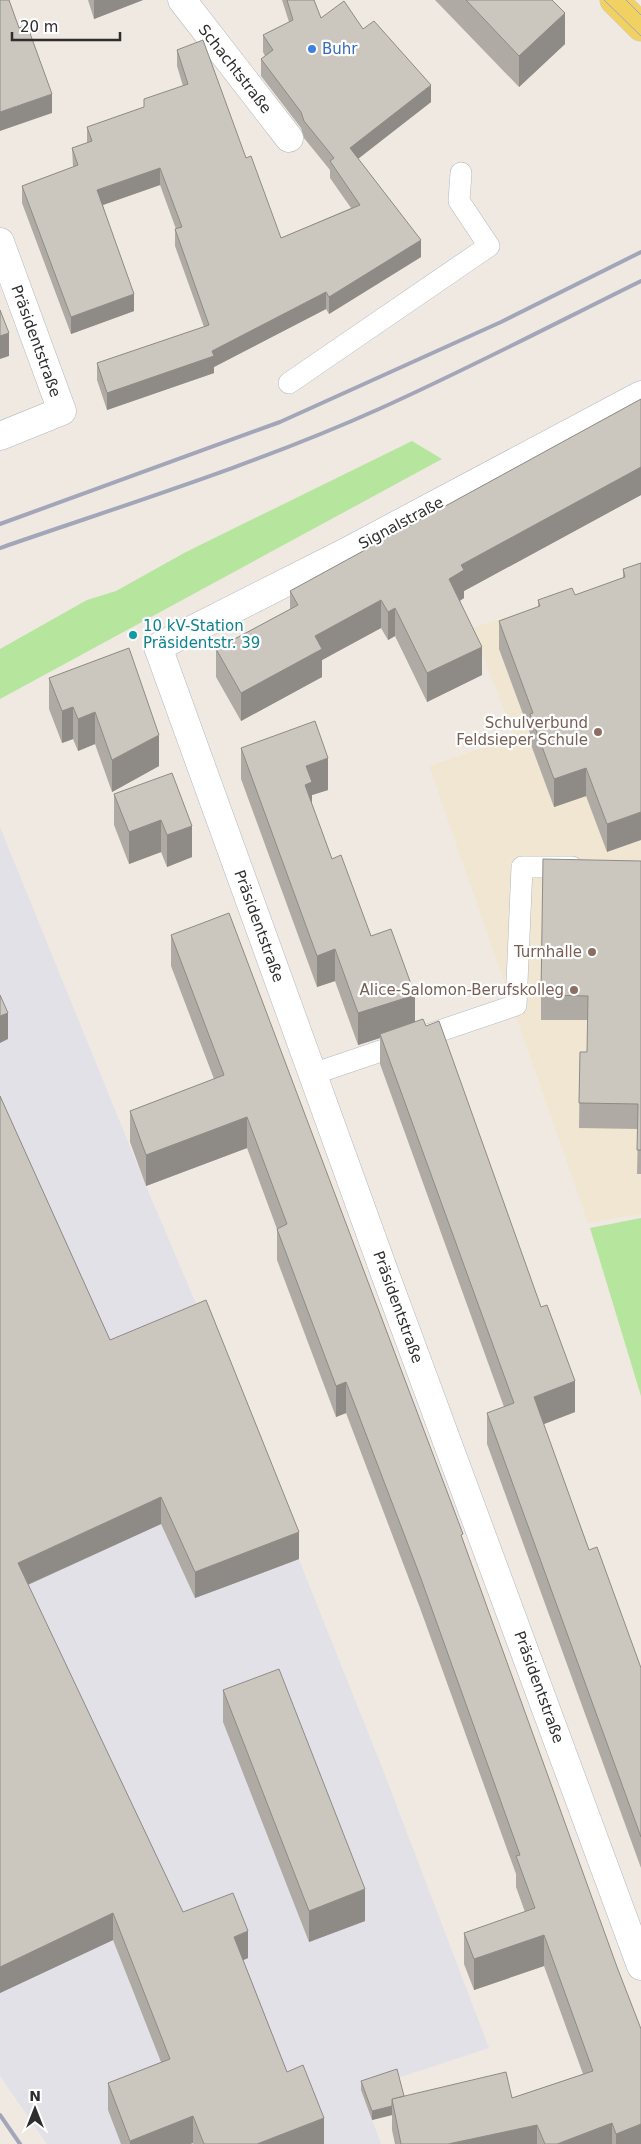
<svg xmlns="http://www.w3.org/2000/svg" width="641" height="2144" viewBox="0 0 641 2144" font-family="'DejaVu Sans',sans-serif">
<style>
.industrial{fill:#e3e1e8}
.education{fill:#f0e6d1}
.green{fill:#b6e59e}
.lines{fill:none;stroke-linecap:round;stroke-linejoin:round}
.service-casing{stroke:#b4b7c1;stroke-width:22}
.minor-casing{stroke:#b4b7c1;stroke-width:29}
.primary-casing{stroke:#c9c9c9;stroke-width:29}
.service{stroke:#fff;stroke-width:21}
.minor{stroke:#fff;stroke-width:28}
.primary{stroke:#f2d163;stroke-width:28}
.tram{stroke:#a3a6b8;stroke-width:1}
.rail{stroke:#a3a6b8;stroke-width:4}
.wall{fill:#afaba4}
.shaded-wall{fill:#8e8b86}
.building{fill:#cbc7bf;stroke:#8e8b86}
.shop-dot{fill:#3f7fe0;stroke:#fff;stroke-width:2}
.culture-dot{fill:#0f9aa8;stroke:#fff;stroke-width:2}
.education-dot{fill:#8d6e63;stroke:#fff;stroke-width:2}
.labels{text-anchor:middle;stroke-width:4.5;stroke-linejoin:round;paint-order:stroke}
.shop-label{font-size:15px;fill:#366cbe;stroke:#fff;text-anchor:start}
.street-label{font-size:15px;fill:#2e2e2e;stroke:#fff}
.culture-label{font-size:15px;fill:#0d838f;stroke:#fff;text-anchor:start}
.education-label{font-size:15px;fill:#785e54;stroke:#fff;text-anchor:end}
</style>
<rect width="100%" height="100%" fill="#efe9e1"/>
<polygon class="industrial" points="0,827 146,1186 206,1327 385,1775 489,2048 361,2090 381,2144 47,2144 0,2076"/>
<polygon class="education" points="641,575 641,1214 588,1223 429,766 515,737 472,628"/>
<g class="green">
<polygon points="412,441 442,459 0,699 0,649 87,600 116,591 186,552"/>
<polygon points="641,1218 641,1396 590,1228"/>
</g>
<g class="lines">
<defs>
<g id="service">
<polyline points="289,383 489,246 459,201 461,173"/>
<polyline points="313,1074 516,1005 522,867 572,867"/>
</g>
<g id="minor">
<polyline points="182,0 289,138"/>
<polyline points="0,242 62,411 0,436"/>
<polyline points="641,395 348,551 158,647 385,1274 641,1966"/>
</g>
<polyline id="primary" points="614,0 641,27"/>
</defs>
<use href="#service" class="service-casing"/>
<use href="#minor" class="minor-casing"/>
<use href="#primary" class="primary-casing"/>
<use href="#service" class="service"/>
<use href="#minor" class="minor"/>
<use href="#primary" class="primary"/>
<g class="tram">
<polyline points="604,0 641,36"/>
<polyline points="626,0 641,15"/>
</g>
<g class="rail">
<polyline points="0,524 280,422 501,322 641,252"/>
<path d="M0,548C127,504 257,464 379,409C468,369 554,324 641,281"/>
<polyline points="0,2115 20,2144"/>
</g>
</g>
<g class="wall">
<polygon points="88,0 143,0 94,19"/>
<polygon points="282,0 314,0 321,18 363,29 431,102 358,159 421,257 329,314 326,309 214,367 214,373 107,410 97,380 97,363 204,327 175,246 175,229 176,229 160,185 103,205 134,311 71,334 22,203 22,186 73,167 72,148 87,143 87,127 144,107 183,86 177,66 177,50 246,158 281,238 351,208 330,178 330,170 304,138 301,128 261,76 261,59 265,56 263,52 263,35 289,22"/>
<polygon points="435,0 552,0 565,44 519,87"/>
<polygon points="641,399 641,495 464,591 464,598 460,601 482,675 427,702 395,636 388,640 381,628 322,660 322,677 241,721 216,677 216,649 290,609 290,591"/>
<polygon points="641,563 607,852 586,796 554,807 530,742 530,733 499,649 499,621 538,607 538,600 575,595 623,578 623,569"/>
<polygon points="129,648 159,766 112,792 95,744 78,751 73,739 62,743 49,709 49,678"/>
<polygon points="241,748 328,790 312,795 312,806 332,859 415,1022 575,1412 543,1424 589,1550 641,1668 641,1868 487,1444 487,1413 504,1407 380,1064 380,1038 358,1045 335,981 317,987 241,779"/>
<polygon points="114,794 192,826 192,857 167,867 161,852 129,864 114,825"/>
<polygon points="641,861 641,1174 637,1174 638,1129 579,1128 580,1052 587,1052 588,1020 541,1020 541,995"/>
<polygon points="171,935 463,1541 641,2144 395,2144 392,2130 392,2115 372,2120 361,2090 361,2081 404,2096 512,2098 583,2074 544,1966 474,1990 464,1964 464,1933 525,1912 516,1887 516,1874 420,1608 346,1413 336,1417 277,1260 277,1229 247,1148 146,1186 130,1142 130,1111 214,1079 171,966"/>
<polygon points="0,1096 110,1340 299,1559 195,1598 161,1524 28,1585 183,1912 248,1958 243,1960 287,2072 324,2144 193,2144 193,2143 190,2144 121,2144 108,2110 108,2083 161,2062 113,1940 0,1993"/>
<polygon points="223,1690 365,1921 309,1942 223,1722"/>
</g>
<g class="shaded-wall">
<polygon points="94,0 143,0 94,19"/>
<polygon points="565,13 565,44 519,87 519,56"/>
<polygon points="431,85 431,102 350,165 350,148"/>
<polygon points="52,94 52,113 0,131 0,112"/>
<polygon points="160,168 160,185 97,207 97,190"/>
<polygon points="421,240 421,257 329,314 329,297"/>
<polygon points="326,292 326,309 214,367 214,373 107,410 107,393 212,351"/>
<polygon points="134,294 134,311 71,334 71,317"/>
<polygon points="9,333 9,356 0,359 0,336"/>
<polygon points="641,467 641,495 464,591 464,598 449,607 449,579 461,565"/>
<polygon points="381,600 381,628 322,660 322,677 241,721 241,693 315,636"/>
<polygon points="395,608 395,636 388,640 388,612"/>
<polygon points="482,647 482,675 427,702 427,673"/>
<polygon points="73,707 73,739 62,743 62,711"/>
<polygon points="95,712 95,744 78,751 78,719"/>
<polygon points="159,735 159,766 112,792 112,760"/>
<polygon points="328,758 328,790 312,795 312,814 305,785 306,766"/>
<polygon points="586,768 586,796 554,807 554,779"/>
<polygon points="641,812 641,840 607,852 607,824"/>
<polygon points="161,820 161,852 129,864 129,832"/>
<polygon points="192,826 192,857 167,867 167,835"/>
<polygon points="335,949 335,981 317,987 317,956"/>
<polygon points="415,995 415,1026 380,1034 380,1038 358,1045 358,1013"/>
<polygon points="8,1013 8,1039 0,1043 0,1016"/>
<polygon points="247,1117 247,1148 146,1186 146,1155"/>
<polygon points="575,1381 575,1412 534,1428 534,1397"/>
<polygon points="346,1382 346,1413 336,1417 336,1386"/>
<polygon points="161,1497 161,1524 18,1589 18,1563"/>
<polygon points="299,1532 299,1559 195,1598 195,1572"/>
<polygon points="365,1889 365,1921 309,1942 309,1911"/>
<polygon points="113,1913 113,1940 0,1993 0,1967"/>
<polygon points="248,1931 248,1958 234,1964 234,1937"/>
<polygon points="544,1935 544,1966 474,1990 474,1959"/>
<polygon points="392,2106 392,2115 372,2120 372,2111"/>
<polygon points="193,2116 193,2143 190,2144 130,2144 130,2141"/>
<polygon points="324,2118 324,2144 257,2144"/>
<polygon points="612,2123 612,2144 557,2144"/>
<polygon points="641,2124 641,2144 616,2144 616,2134"/>
<polygon points="537,2125 537,2144 448,2144"/>
</g>
<g class="building">
<polygon points="0,0 9,0 19,28 27,25 52,94 0,112"/>
<polygon points="287,0 314,0 321,18 344,1 363,29 374,21 431,85 350,148 421,240 329,297 326,292 212,351 214,356 107,393 97,363 209,325 175,229 182,227 160,168 97,190 134,294 71,317 22,186 78,165 72,148 92,141 87,127 144,107 144,99 188,84 177,50 203,40 246,158 251,156 281,238 360,205 330,161 334,158 304,121 301,112 261,59 273,50 263,35 293,20"/>
<polygon points="466,0 552,0 565,13 519,56"/>
<polygon points="0,310 9,333 0,336"/>
<polygon points="641,399 641,467 461,565 464,570 449,579 482,647 427,673 395,608 388,612 381,600 315,636 322,649 241,693 216,649 298,605 290,591"/>
<polygon points="641,563 641,812 607,824 586,768 554,779 530,714 533,713 499,621 540,606 538,600 572,588 575,595 625,577 623,569"/>
<polygon points="129,648 159,735 112,760 95,712 78,719 73,707 62,711 49,678"/>
<polygon points="315,721 328,758 306,766 312,782 305,785 332,859 341,855 371,936 391,929 415,995 358,1013 335,949 317,956 241,748"/>
<polygon points="172,773 192,826 167,835 161,820 129,832 114,794"/>
<polygon points="543,859 641,861 641,1150 637,1150 638,1104 579,1103 580,1052 587,1052 588,996 541,995"/>
<polygon points="229,913 463,1534 461,1535 617,1967 641,2029 641,2124 616,2134 612,2123 557,2144 545,2144 537,2125 448,2144 401,2144 392,2099 506,2072 512,2098 593,2071 544,1935 474,1959 464,1933 535,1908 516,1856 520,1855 420,1576 346,1382 336,1386 277,1229 287,1224 247,1117 146,1155 130,1111 224,1075 171,935"/>
<polygon points="0,995 8,1013 0,1016"/>
<polygon points="423,1019 426,1026 439,1021 541,1307 547,1305 575,1381 534,1397 589,1550 597,1547 641,1668 641,1837 487,1413 514,1403 380,1034"/>
<polygon points="0,1096 110,1340 206,1300 299,1532 195,1572 161,1497 18,1563 183,1912 233,1893 248,1931 234,1937 287,2072 303,2065 324,2118 257,2144 204,2144 193,2116 130,2141 108,2083 170,2059 113,1913 0,1967"/>
<polygon points="279,1669 365,1889 309,1911 223,1690"/>
<polygon points="397,2069 404,2096 392,2099 392,2106 372,2111 361,2081"/>
</g>
<circle class="shop-dot" cx="312" cy="49" r="5"/>
<circle class="culture-dot" cx="133" cy="635" r="5"/>
<g class="education-dot">
<circle cx="598" cy="732" r="5"/>
<circle cx="592" cy="952" r="5"/>
<circle cx="574" cy="990" r="5"/>
</g>
<g class="labels">
<g class="shop-label">
<text x="322" y="54">Buhr</text>
</g>
<g class="street-label">
<text transform="translate(235 69) rotate(52)" y="5">Schachtstraße</text>
<text transform="translate(36 341) rotate(70)" y="5">Präsidentstraße</text>
<text transform="translate(401 523) rotate(-28)" y="5">Signalstraße</text>
<text transform="translate(259 926) rotate(70)" y="5">Präsidentstraße</text>
<text transform="translate(398 1307) rotate(70)" y="5">Präsidentstraße</text>
<text transform="translate(539 1687) rotate(70)" y="5">Präsidentstraße</text>
</g>
<g class="culture-label">
<text x="143" y="631">10 kV-Station<tspan x="143" dy="17">Präsidentstr. 39</tspan></text>
</g>
<g class="education-label">
<text x="588" y="728">Schulverbund<tspan x="588" dy="17">Feldsieper Schule</tspan></text>
<text x="582" y="957">Turnhalle</text>
<text x="564" y="995">Alice-Salomon-Berufskolleg</text>
</g>
</g>
<g transform="translate(35 2109)" stroke="#ffffff" stroke-width="4" paint-order="stroke">
<path d="M0-4L9 19L0 12L-9 19Z" fill="#2e2e2e"/>
<text y="-8" font-size="14" font-weight="bold" text-anchor="middle" fill="#2e2e2e">N</text>
</g>
<path d="M12 32v8h108v-8" fill="none" stroke="#2e2e2e" stroke-width="2.5"/>
<text x="20" y="32" font-size="15" fill="#2e2e2e" stroke="#ffffff" stroke-width="4" paint-order="stroke">20 m</text>
</svg>
